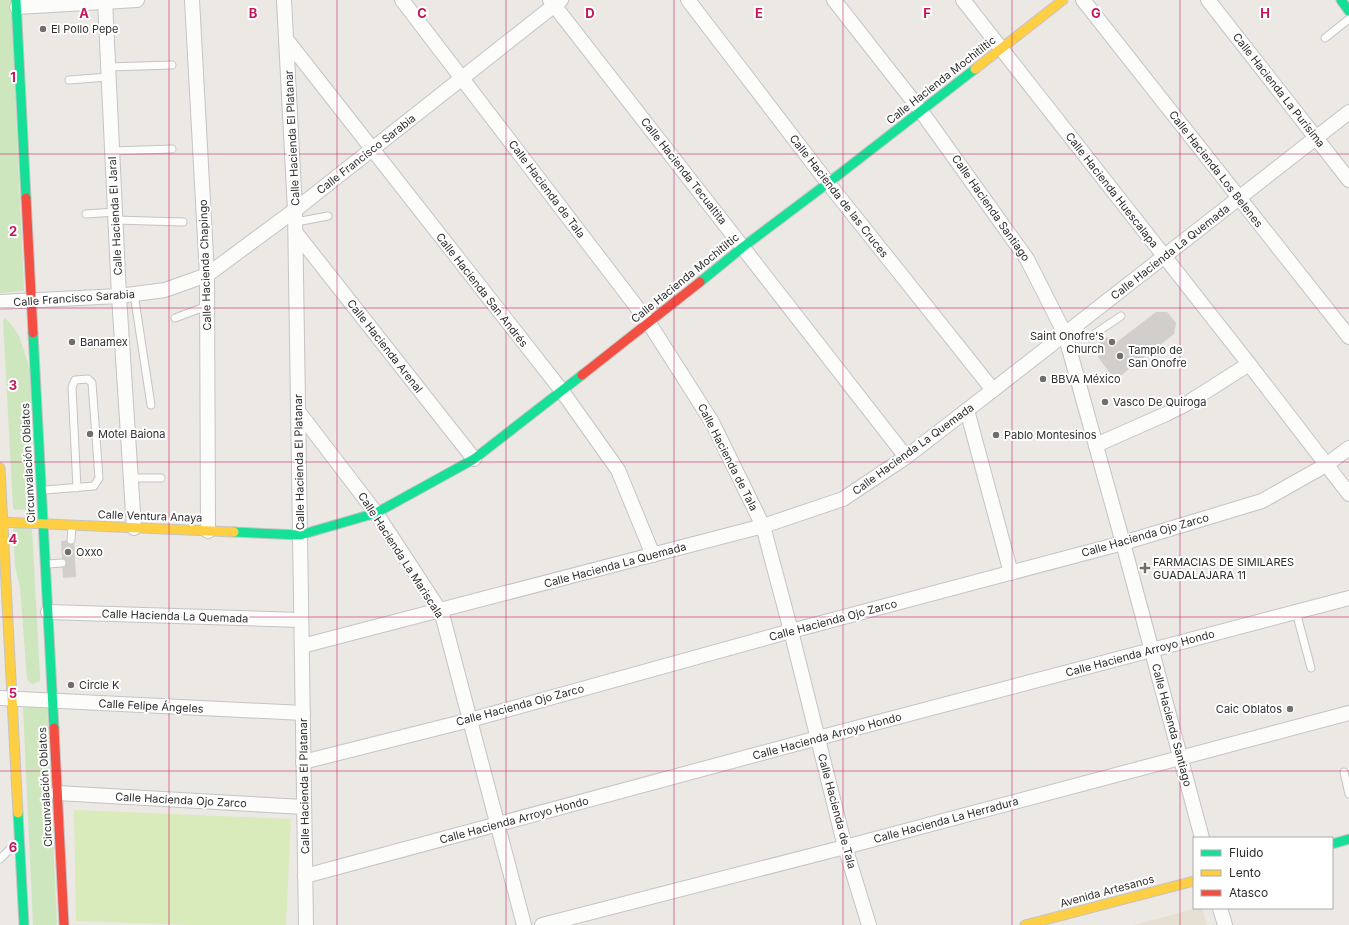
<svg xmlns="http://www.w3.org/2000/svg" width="1349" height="925" viewBox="0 0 1349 925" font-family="Inter,sans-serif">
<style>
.education{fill:#e6e0d3}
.green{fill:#cee6be}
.pitch{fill:#d9eabb}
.building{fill:#d1cecb}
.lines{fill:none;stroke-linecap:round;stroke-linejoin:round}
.lane-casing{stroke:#c5c4c5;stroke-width:9}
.street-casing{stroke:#c5c4c5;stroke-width:16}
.fast-casing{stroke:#c5c4c5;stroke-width:11}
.slow-casing{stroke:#c5c4c5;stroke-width:11}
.jam-casing{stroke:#c5c4c5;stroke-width:11}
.lane{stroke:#fcfcfb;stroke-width:7}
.street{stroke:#fcfcfb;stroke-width:14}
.fast{stroke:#16e098;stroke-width:9}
.slow{stroke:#ffcf43;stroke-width:9}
.jam{stroke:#f24e42;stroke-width:9}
.grid{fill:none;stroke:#c2185b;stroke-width:1;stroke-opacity:0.55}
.poi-dot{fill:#706f6e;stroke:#fff;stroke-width:1.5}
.labels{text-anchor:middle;stroke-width:4;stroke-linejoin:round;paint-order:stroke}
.poi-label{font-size:11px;fill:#2e2e2e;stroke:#fff;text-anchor:start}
.street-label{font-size:11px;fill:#2e2e2e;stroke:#fff}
.grid-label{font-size:13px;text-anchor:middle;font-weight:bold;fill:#c2185b;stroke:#fff;stroke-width:4;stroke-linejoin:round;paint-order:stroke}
</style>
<rect width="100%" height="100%" fill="#ece8e4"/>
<polygon class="education" points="1197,908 1202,908 1207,925 1134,925"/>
<g class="green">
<polygon points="0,0 11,0 24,291 0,293"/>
<polygon points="5,318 12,325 19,336 30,369 33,504 29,509 15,510 13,508 3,320"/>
<polygon points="13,527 32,528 40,676 40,681 33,684 30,683 27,679 20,587 15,566"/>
<polygon points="47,705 57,925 33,925 23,708"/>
</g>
<polygon class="pitch" points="74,810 291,819 286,925 195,925 76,921"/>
<g class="building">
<polygon points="1156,312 1167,312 1176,323 1174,334 1115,380 1098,357 1105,352 1099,343 1107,337 1113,345"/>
<polygon points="74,540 76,577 63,578 61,541"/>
</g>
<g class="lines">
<defs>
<g id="lane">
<polyline points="1325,38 1349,19"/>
<polyline points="108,67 172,65"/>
<polyline points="69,80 108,77"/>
<polyline points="112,151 172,149"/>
<polyline points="86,214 115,212"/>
<polyline points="115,220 183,222"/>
<polyline points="296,222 328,216"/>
<polyline points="134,294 151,405"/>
<polyline points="175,318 207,306"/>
<polyline points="1071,330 1090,337 1121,316"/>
<polyline points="131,478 161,478"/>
<polyline points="45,490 94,486 99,478 92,383 88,379 75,380 72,387 77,488"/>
<polyline points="71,540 72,526"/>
<polyline points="48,564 62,563"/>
<polyline points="1296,612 1311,668"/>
<polyline points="1344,772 1349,794"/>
<polyline points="0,859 15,844"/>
</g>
<g id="street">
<polyline points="105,0 119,296 134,528"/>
<polyline points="192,0 207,275 208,531"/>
<polyline points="284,0 295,210 306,925"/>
<polyline points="402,0 649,323 712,422 763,526 791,631 845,847 869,925"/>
<polyline points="550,0 906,457"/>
<polyline points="688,0 828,183 993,390"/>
<polyline points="834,0 921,111 1027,259 1065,334 1123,543 1202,838"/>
<polyline points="963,0 1249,364 1349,494"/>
<polyline points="1083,0 1349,337"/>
<polyline points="1208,0 1349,180"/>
<polyline points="17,7 137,0"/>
<polyline points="286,39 562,391 618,470 653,555"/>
<polyline points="296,233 474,459"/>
<polyline points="0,302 119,296 165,290 207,275 295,210 561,0"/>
<polyline points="967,410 1011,573"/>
<polyline points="298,411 376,513 442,614 524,925"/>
<polyline points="1096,445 1166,414 1186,404 1249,364"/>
<polyline points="48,612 301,620"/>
<polyline points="302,646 763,526 843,499 906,457 993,390 1349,112"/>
<polyline points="0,698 303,713"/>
<polyline points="303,762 470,720 791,631 1123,543 1262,501 1326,465 1349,448"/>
<polyline points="57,793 304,807"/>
<polyline points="305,876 818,738 1349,598"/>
<polyline points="1220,908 1225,925"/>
<polyline points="542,925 845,847 1349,713"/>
</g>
<g id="fast">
<polyline points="16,0 26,198"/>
<polyline points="1341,0 1349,11"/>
<polyline points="700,282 743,247 828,183 975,69"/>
<polyline points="33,333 54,728"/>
<polyline points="234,532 300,535 376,513 474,459 582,375"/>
<polyline points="18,813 24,925"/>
<polyline points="1332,844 1349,839"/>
</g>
<g id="slow">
<polyline points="975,69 1063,0"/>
<polyline points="0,468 18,813"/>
<polyline points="0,522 234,532"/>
<polyline points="1025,925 1194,881"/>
</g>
<g id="jam">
<polyline points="26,198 33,333"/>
<polyline points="582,375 700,282"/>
<polyline points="54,728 64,925"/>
</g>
</defs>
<use href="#lane" class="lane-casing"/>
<use href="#street" class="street-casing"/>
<use href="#fast" class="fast-casing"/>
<use href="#slow" class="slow-casing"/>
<use href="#jam" class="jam-casing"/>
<use href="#lane" class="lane"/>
<use href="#street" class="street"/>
<use href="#fast" class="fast"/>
<use href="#slow" class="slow"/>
<use href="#jam" class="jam"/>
</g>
<path class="grid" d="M169,0V925M337,0V925M506,0V925M674,0V925M843,0V925M1012,0V925M1180,0V925M0,154H1349M0,308H1349M0,462H1349M0,617H1349M0,771H1349"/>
<g class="poi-dot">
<circle cx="43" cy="29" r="4"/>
<circle cx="72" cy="342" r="4"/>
<circle cx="1112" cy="342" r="4"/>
<circle cx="1120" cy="356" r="4"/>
<circle cx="1043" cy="379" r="4"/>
<circle cx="1105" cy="402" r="4"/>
<circle cx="90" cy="434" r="4"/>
<circle cx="996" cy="435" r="4"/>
<circle cx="68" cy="552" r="4"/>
<path d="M1143 562h4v4h4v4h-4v4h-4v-4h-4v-4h4z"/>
<circle cx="71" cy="685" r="4"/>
<circle cx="1290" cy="709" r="4"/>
</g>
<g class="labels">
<g class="poi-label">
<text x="51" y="33">El Pollo Pepe</text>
<text x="1104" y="340" text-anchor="end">Saint Onofre's<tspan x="1104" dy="13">Church</tspan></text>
<text x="80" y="346">Banamex</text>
<text x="1128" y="354">Tamplo de<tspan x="1128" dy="13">San Onofre</tspan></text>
<text x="1051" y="383">BBVA México</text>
<text x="1113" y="406">Vasco De Quiroga</text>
<text x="98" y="438">Motel Baiona</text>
<text x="1004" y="439">Pablo Montesinos</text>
<text x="76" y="556">Oxxo</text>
<text x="1153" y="566">FARMACIAS DE SIMILARES<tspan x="1153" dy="13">GUADALAJARA 11</tspan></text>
<text x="79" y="689">Circle K</text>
<text x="1282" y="713" text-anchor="end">Caic Oblatos</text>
</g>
<g class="street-label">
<text transform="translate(941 80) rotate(-38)" y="4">Calle Hacienda Mochitiltic</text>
<text transform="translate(1279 90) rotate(52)" y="4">Calle Hacienda La Purísima</text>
<text transform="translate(292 138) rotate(-93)" y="4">Calle Hacienda El Platanar</text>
<text transform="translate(366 154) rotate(-38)" y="4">Calle Francisco Sarabia</text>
<text transform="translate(1216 169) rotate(52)" y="4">Calle Hacienda Los Belenes</text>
<text transform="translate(684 171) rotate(52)" y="4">Calle Hacienda Tecualtita</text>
<text transform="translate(547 189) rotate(53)" y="4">Calle Hacienda de Tala</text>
<text transform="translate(1112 190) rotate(52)" y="4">Calle Hacienda Huescalapa</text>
<text transform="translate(839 196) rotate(52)" y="4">Calle Hacienda de las Cruces</text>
<text transform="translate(991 208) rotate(55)" y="4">Calle Hacienda Santiago</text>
<text transform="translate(115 216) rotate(-93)" y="4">Calle Hacienda El Jaral</text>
<text transform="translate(1170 252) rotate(-38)" y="4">Calle Hacienda La Quemada</text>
<text transform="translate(205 265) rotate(-92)" y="4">Calle Hacienda Chapingo</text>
<text transform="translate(685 278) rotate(-39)" y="4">Calle Hacienda Mochitiltic</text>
<text transform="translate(482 290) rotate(52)" y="4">Calle Hacienda San Andrés</text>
<text transform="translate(74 298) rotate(-4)" y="4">Calle Francisco Sarabia</text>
<text transform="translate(385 346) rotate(52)" y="4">Calle Hacienda Arenal</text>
<text transform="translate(913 449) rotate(-36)" y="4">Calle Hacienda La Quemada</text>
<text transform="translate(728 457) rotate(63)" y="4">Calle Hacienda de Tala</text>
<text transform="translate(299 462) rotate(-91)" y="4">Calle Hacienda El Platanar</text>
<text transform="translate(28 463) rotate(-93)" y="4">Circunvalación Oblatos</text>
<text transform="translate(150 516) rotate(2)" y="4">Calle Ventura Anaya</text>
<text transform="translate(1145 535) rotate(-16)" y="4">Calle Hacienda Ojo Zarco</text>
<text transform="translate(401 555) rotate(57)" y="4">Calle Hacienda La Mariscala</text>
<text transform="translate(615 565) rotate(-15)" y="4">Calle Hacienda La Quemada</text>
<text transform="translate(175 616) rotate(2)" y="4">Calle Hacienda La Quemada</text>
<text transform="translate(833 620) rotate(-15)" y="4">Calle Hacienda Ojo Zarco</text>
<text transform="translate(1140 653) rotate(-15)" y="4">Calle Hacienda Arroyo Hondo</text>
<text transform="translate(520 705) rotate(-15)" y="4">Calle Hacienda Ojo Zarco</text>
<text transform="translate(151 706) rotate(3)" y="4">Calle Felipe Ángeles</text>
<text transform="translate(1172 725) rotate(75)" y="4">Calle Hacienda Santiago</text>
<text transform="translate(827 736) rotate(-15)" y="4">Calle Hacienda Arroyo Hondo</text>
<text transform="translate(304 786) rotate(-91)" y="4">Calle Hacienda El Platanar</text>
<text transform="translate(45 787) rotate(-93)" y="4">Circunvalación Oblatos</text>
<text transform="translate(181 800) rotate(3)" y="4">Calle Hacienda Ojo Zarco</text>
<text transform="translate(837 811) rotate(75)" y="4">Calle Hacienda de Tala</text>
<text transform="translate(514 820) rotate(-15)" y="4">Calle Hacienda Arroyo Hondo</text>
<text transform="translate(946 820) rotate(-15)" y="4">Calle Hacienda La Herradura</text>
<text transform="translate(1107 891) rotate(-15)" y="4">Avenida Artesanos</text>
</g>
</g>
<g class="grid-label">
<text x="84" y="18">A</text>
<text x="253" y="18">B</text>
<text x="422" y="18">C</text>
<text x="590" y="18">D</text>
<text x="759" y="18">E</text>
<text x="927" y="18">F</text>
<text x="1096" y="18">G</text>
<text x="1265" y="18">H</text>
<text x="13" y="82">1</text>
<text x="13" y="236">2</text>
<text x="13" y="390">3</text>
<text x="13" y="544">4</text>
<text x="13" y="698">5</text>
<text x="13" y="852">6</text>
</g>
<rect x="1193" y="837" width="140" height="72" fill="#ffffff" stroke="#ababab"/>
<rect x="1201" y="850" width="20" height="6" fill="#16e098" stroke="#ababab"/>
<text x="1229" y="857" font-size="12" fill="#2e2e2e">Fluido</text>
<rect x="1201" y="870" width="20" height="6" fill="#ffcf43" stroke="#ababab"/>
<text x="1229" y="877" font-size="12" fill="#2e2e2e">Lento</text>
<rect x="1201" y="890" width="20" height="6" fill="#f24e42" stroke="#ababab"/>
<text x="1229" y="897" font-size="12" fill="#2e2e2e">Atasco</text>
</svg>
